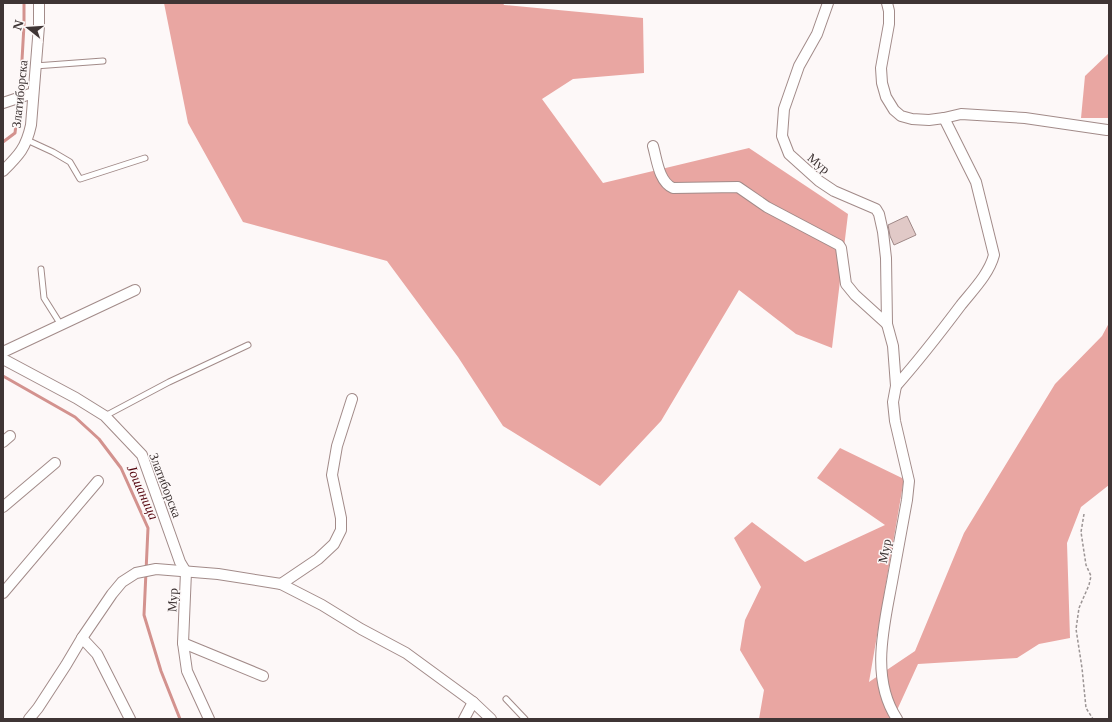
<svg xmlns="http://www.w3.org/2000/svg" width="1112" height="722" viewBox="0 0 1112 722" font-family="'Libre Baskerville',serif">
<style>
.forest{fill:#e9a6a2}
.lines{fill:none;stroke-linecap:round;stroke-linejoin:round}
.stream{stroke:#d3928e;stroke-width:3}
.building{fill:#e1c9c7;stroke:#9f8887}
.lane-casing{stroke:#a28b89;stroke-width:7}
.street-casing{stroke:#a28b89;stroke-width:12}
.path{stroke:#9c9595;stroke-width:1.5;stroke-dasharray:3 2;stroke-linecap:butt}
.lane{stroke:#fff;stroke-width:5}
.street{stroke:#fff;stroke-width:10}
.labels{text-anchor:middle;stroke-width:3;stroke-linejoin:round;paint-order:stroke}
.street-label{font-size:13px;fill:#3f3535;stroke:#fdf8f8}
.water-label{font-size:14px;font-style:italic;fill:#54040d;stroke:#fdf8f8}
</style>
<rect width="100%" height="100%" fill="#fdf8f8"/>
<g class="forest">
<polygon points="164,3 503,3 504,5 643,18 644,73 573,79 542,99 603,183 749,148 848,214 832,348 796,334 739,290 661,421 600,486 503,426 458,357 387,261 243,222 188,123"/>
<polygon points="1109,53 1109,118 1081,118 1085,76"/>
<polygon points="1109,323 1109,485 1081,507 1067,543 1070,638 1039,644 1017,658 918,664 893,719 759,719 764,690 740,650 745,620 761,587 734,538 752,522 805,562 885,525 817,478 840,448 904,479 869,682 915,651 964,533 1055,384 1102,336"/>
</g>
<g class="lines">
<g class="stream">
<polyline points="20,95 24,25 24,3"/>
<polyline points="3,142 15,133 19,100"/>
<polyline points="3,376 75,417 99,439 121,468 148,528 144,615 161,671 180,719"/>
</g>
</g>
<polygon class="building" points="907,216 916,235 894,245 890,236 888,225"/>
<g class="lines">
<defs>
<g id="lane">
<polyline points="35,66 103,61"/>
<polyline points="27,140 53,152 70,162 80,179 145,158"/>
<polyline points="41,269 44,298 61,325"/>
<polyline points="105,416 169,382 248,345"/>
<polyline points="506,699 525,719"/>
</g>
<g id="street">
<path d="M828,3L817,34L799,66L784,109L782,136L789,154L819,181L834,191L876,209L879,214L883,232L886,258L887,324L893,346L896,386L893,402L895,421L909,481L907,500C902,527 897,555 892,582C884,626 870,678 897,719"/>
<polyline points="887,3 889,11 889,24 881,68 882,83 886,97 894,110 901,116 912,119 929,120 944,118 961,114 1025,118 1107,130"/>
<polyline points="3,103 33,93"/>
<path d="M653,146C657,160 659,182 673,188L738,187L767,207L839,245L841,248L846,284L855,295L887,324"/>
<path d="M3,171C19,155 26,148 31,125L39,26V3"/>
<polyline points="3,352 135,290"/>
<polyline points="3,359 76,398 105,416 142,455 180,562 186,572"/>
<path d="M896,386C919,360 940,333 961,305C973,290 989,274 994,255L976,182L944,118"/>
<polyline points="3,442 10,436"/>
<polyline points="3,507 55,463"/>
<polyline points="186,572 183,643 187,671 209,719"/>
<polyline points="281,584 318,559 334,544 341,530 341,518 332,475 337,446 352,399"/>
<polyline points="3,593 98,481"/>
<polyline points="82,638 97,654 130,719"/>
<polyline points="183,643 263,676"/>
<polyline points="29,719 38,708 66,665 82,638 112,594 122,582 136,573 156,569 218,574 281,584 322,605 361,629 406,653 473,702 491,719"/>
<polyline points="464,719 473,702"/>
</g>
</defs>
<use href="#lane" class="lane-casing"/>
<use href="#street" class="street-casing"/>
<polyline class="path" points="1084,514 1081,532 1086,565 1091,576 1089,585 1079,608 1076,629 1082,668 1086,708 1093,719"/>
<use href="#lane" class="lane"/>
<use href="#street" class="street"/>
</g>
<g class="labels">
<g class="street-label">
<text transform="translate(19 94) rotate(-84)" y="5">Златиборска</text>
<text transform="translate(819 163) rotate(39)" y="5">Мур</text>
<text transform="translate(166 485) rotate(69)" y="5">Златиборска</text>
<text transform="translate(884 551) rotate(-80)" y="5">Мур</text>
<text transform="translate(172 600) rotate(-87)" y="5">Мур</text>
</g>
<g class="water-label">
<text transform="translate(143 492) rotate(66)" y="5">Јошаница</text>
</g>
</g>
<rect width="1112" height="722" fill="none" stroke="#3f3535" stroke-width="8"/>
<g transform="translate(28 28) rotate(287)" stroke="#fdf8f8" stroke-width="3" paint-order="stroke">
<path d="M0-3L7 15L0 10L-7 15Z" fill="#3f3535"/>
<text y="-6" font-size="11" font-weight="bold" text-anchor="middle" fill="#3f3535">N</text>
</g>
</svg>
